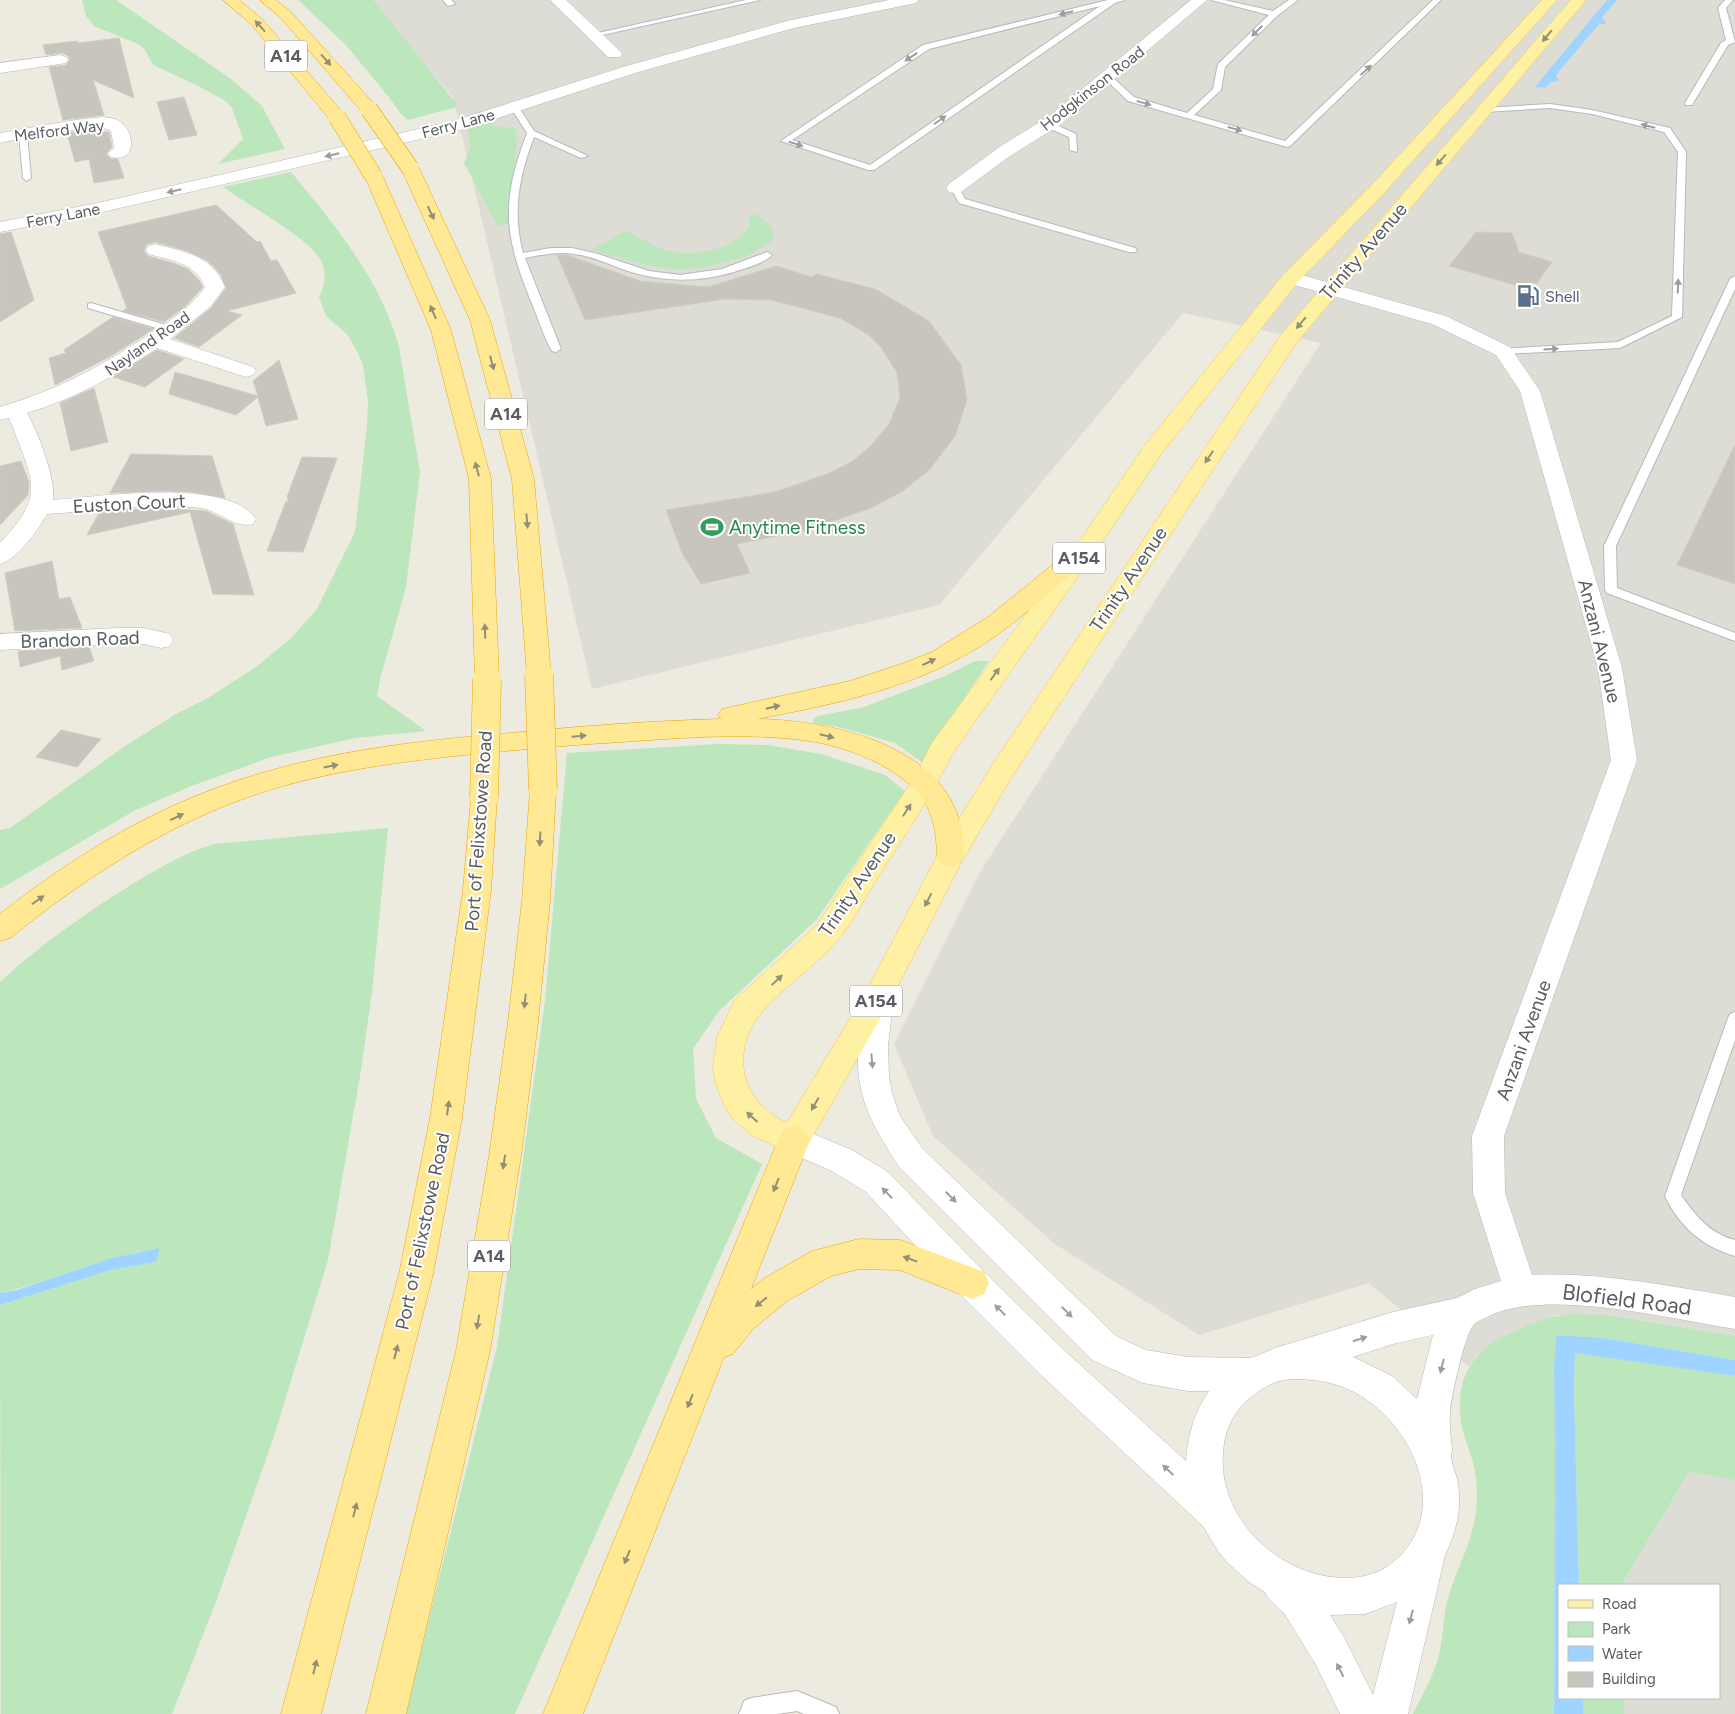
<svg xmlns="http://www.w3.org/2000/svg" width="1735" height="1714" viewBox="0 0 1735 1714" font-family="Figtree,sans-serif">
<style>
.industrial{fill:#dddcd5}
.green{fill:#bce6bc}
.water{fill:#9ed4ff}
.building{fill:#c8c4be;stroke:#d2ccbf}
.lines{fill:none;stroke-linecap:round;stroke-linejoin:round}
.service-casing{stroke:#b6b9be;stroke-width:2}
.minor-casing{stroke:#b6b9be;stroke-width:1}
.tertiary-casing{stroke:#b6b9be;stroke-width:1}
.primary-casing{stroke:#f5c851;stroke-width:1}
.trunk-casing{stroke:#eda500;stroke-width:1}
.service{fill:#fff;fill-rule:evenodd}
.minor{fill:#fff;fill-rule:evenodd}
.tertiary{fill:#fff;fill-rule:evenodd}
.primary{fill:#fff1a3;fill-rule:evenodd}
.trunk{fill:#ffe994;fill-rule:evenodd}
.trunk-bridge-far1-casing{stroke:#eda500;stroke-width:18;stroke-linecap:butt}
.trunk-bridge-casing{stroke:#eda500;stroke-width:29;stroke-linecap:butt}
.trunk-bridge-far1{stroke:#ffe994;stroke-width:17}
.trunk-bridge{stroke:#ffe994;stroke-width:28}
.oneway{fill:#9b9ea1}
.oneway2{fill:#938e74}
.oneway3{fill:#939179}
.labels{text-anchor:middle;stroke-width:4;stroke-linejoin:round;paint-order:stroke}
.far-street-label{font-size:16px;fill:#595d62;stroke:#fff}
.far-service-label{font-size:16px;fill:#4e5e75;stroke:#fff;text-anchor:start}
.shield{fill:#fff;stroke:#8b8e91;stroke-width:1}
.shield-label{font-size:18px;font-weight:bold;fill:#595d62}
.street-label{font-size:19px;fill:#595d62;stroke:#fff}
.leisure-label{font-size:19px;fill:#27864d;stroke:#fff;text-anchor:start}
.near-street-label{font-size:22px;fill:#595d62;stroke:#fff}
</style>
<rect width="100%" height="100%" fill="#edeae0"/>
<g class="industrial">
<polygon points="370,0 1735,0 1735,1336 1607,1315 1556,1315 1477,1354 1469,1367 1369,1283 1199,1335 1055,1244 933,1136 894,1044 980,872 1321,343 1183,313 939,605 592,689 453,97"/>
<polygon points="1689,1472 1735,1480 1735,1714 1624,1714 1624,1698 1719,1698 1719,1585 1624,1585 1624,1582"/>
</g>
<g class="green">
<polygon points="82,0 116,0 231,79 262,106 285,149 218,164 243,139 232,108 226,101 194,84 153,65 145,50 138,44 94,26 86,16"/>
<polygon points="298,0 373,0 456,103 457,107 408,120 401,114 388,96 345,44"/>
<path d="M492,123L494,126C501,126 507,129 513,127L517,132L515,164L510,192L512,223L498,226L464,163L471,148L468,129Z"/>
<path d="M291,172C334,224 381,280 399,347L420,472L406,587L380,679L377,696L426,731L355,738L271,757L189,787L134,811L0,889V830L10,828L122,748L176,714L208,698L256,667L291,638L317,609L355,532L367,426L368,401L363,365L358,353L347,334L326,316L319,297C337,262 309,245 284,227C264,213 243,201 223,187Z"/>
<path d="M755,214C766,222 776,227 772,241L749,255L702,268L678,270L651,266L591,250L626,231C641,238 657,249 673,252C696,256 739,249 750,225L748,216Z"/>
<polygon points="975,661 989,661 922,762 895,743 843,728 814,723 813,719 818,716 864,707 945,676"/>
<polygon points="719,744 768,745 821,754 885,775 905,791 817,919 719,1011 693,1049 696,1099 716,1138 762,1164 515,1714 405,1714 497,1347 545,1001 567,753"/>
<path d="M388,828L372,992L361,1070L328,1260L274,1436L217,1599L172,1714H1L0,1305L111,1270L156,1262L160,1249C104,1255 54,1281 0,1293V982C42,943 90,910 139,880C163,866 188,851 215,844Z"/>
<path d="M1577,1314L1607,1315L1735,1336V1360L1604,1338L1556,1335L1554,1366L1555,1459L1554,1714H1413C1422,1695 1434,1675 1439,1655C1443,1638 1443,1619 1447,1602C1455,1571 1472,1544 1476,1512C1478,1493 1477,1473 1471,1456C1468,1446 1464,1436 1462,1427C1454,1386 1468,1353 1505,1336C1531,1324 1548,1315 1577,1314Z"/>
<polygon points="1575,1352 1735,1376 1735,1480 1689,1472 1624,1581 1624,1585 1579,1585 1574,1389"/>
<rect x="1583" y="1698" width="41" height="16"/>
</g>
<g class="water">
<polygon points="1607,0 1617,0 1602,17 1606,24 1599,24 1556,75 1559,81 1551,82 1545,88 1535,87"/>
<polygon points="160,1248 156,1262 111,1270 0,1305 0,1293 17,1290 112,1258"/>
<polygon points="1556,1335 1604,1338 1735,1360 1735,1376 1575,1353 1574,1389 1579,1585 1559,1585 1559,1698 1583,1698 1583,1714 1554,1714 1555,1459 1554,1366"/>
</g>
<g class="building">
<polygon points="119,38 134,98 93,80 104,115 63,120 49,67 66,65 70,59 67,55 61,53 46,55 43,45 77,41 78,43"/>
<polygon points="184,97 197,135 169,140 157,102"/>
<polygon points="92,130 109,132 112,147 106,154 111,159 118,159 124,178 94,183 89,159 75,162 67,133"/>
<polygon points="216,205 257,242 260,241 271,261 277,260 296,293 227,311 242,315 199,347 174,338 211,308 226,288 221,275 214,267 206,260 187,251 155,242 147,244 144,251 148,256 173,263 188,269 199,280 203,287 185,307 164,322 123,311 127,308 98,232"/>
<polygon points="11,232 34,300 0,322 0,234"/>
<polygon points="1476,232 1512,233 1519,252 1552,262 1532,290 1449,266"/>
<polygon points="557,255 567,255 640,281 708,287 776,266 812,277 816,274 875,289 929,321 961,365 967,400 955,436 930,469 903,491 871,508 808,530 737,544 750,573 701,584 682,553 666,510 775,492 830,473 851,462 869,448 889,424 900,398 897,373 881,347 869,335 840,318 771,300 725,299 585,320"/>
<polygon points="113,317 154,329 111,356 55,385 49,358 66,353 64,350"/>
<polygon points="157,350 184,359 145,387 113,377"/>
<polygon points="279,360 298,419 266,426 258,397 236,415 169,394 175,372 258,396 253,381"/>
<polygon points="94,388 108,442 71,451 60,403"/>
<polygon points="1735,445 1735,584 1677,565"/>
<polygon points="131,454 212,456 225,498 191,492 161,491 110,493"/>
<polygon points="302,457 337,458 303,552 267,551 286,501 289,504 287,497"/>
<polygon points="21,461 29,482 28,495 0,525 0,466"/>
<polygon points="163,508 206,511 233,524 254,595 213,594 190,512 87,535 100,511"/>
<polygon points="52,561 59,599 70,597 82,628 15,631 5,573"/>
<polygon points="89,647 94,661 62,670 60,656 20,667 18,651"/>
<polygon points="61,730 101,739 77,767 36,757"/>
</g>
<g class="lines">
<defs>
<g id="service">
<polygon points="443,0 451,0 455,4 448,6"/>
<polygon points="746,0 760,0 593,37 589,35"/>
<path d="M1108,0H1125L1115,3L874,170H868L781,141L923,45ZM1100,6L870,165L792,140L929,49Z"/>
<polygon points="1211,0 1224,0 1273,11 1289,0 1298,0 1277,16 1225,67 1221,90 1194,115 1285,141 1433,0 1441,0 1290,146 1287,147 1128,101 1103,77 1110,75 1134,97 1187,113 1213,89 1218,64 1269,15"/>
<polygon points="1725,0 1733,0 1726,8 1735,42 1728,45 1692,105 1686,105 1685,103 1721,43 1726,40 1718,8"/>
<polygon points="1550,104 1592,110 1670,128 1686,152 1682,317 1620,348 1503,354 1498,351 1499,349 1618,342 1672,316 1678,152 1664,132 1592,114 1550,108 1485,112 1481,110 1485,108"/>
<path d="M512,106H518L534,131L588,156L581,158L534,137C519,176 512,212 523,253L551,248H572L598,254L649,271L680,275L722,269L767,252L772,255C763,264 746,268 734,272C697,283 661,282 625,270C608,264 592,256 574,254C557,251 541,255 525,258L561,349L556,352L552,351C544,337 539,321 533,306C504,236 500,204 527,133L511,108Z"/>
<polygon points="1046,123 1052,123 1076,134 1077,152 1070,150 1069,137 1046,127"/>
<polygon points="23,131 27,134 31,178 27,181 23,178 19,134"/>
<polygon points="955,185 958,186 965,199 1135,248 1137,250 1135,252 1129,252 959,203 951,188"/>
<polygon points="1735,276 1735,289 1616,546 1617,588 1735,633 1735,641 1607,593 1605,590 1604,546 1730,279"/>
<polygon points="91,303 173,327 175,329 170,332 88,308 88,304"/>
<path d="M1735,1012V1040L1681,1195C1695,1215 1710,1234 1735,1240V1256C1703,1247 1679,1226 1665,1196L1728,1018L1730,1014Z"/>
<polygon points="797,1691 836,1707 839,1714 804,1714 797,1711 777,1714 739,1714 744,1701 751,1698"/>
</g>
<g id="minor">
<polygon points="550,0 566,0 620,51 622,54 620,57 608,57"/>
<polygon points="1191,0 1207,0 1060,125 1010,156 961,192 955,193 949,192 946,188 949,184 998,148 1048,117"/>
<polygon points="60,55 66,57 68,60 66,63 0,73 0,63"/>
<path d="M103,117C108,118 114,118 119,121C135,131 138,163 111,157L108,153L114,148L111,131C100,121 18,140 0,143V133L75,120Z"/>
<path d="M155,244C185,252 212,255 225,287L210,307L170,339L253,367L256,371L253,375L246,377L157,348C117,375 74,399 27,413C38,433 56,478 53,500C98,497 228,477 256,519L253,524C234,529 219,510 200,508C152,502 95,511 47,514C38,530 17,560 0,564V543C46,495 33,482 12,425L9,418L0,420V407C54,391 101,367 147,336C167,322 192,308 205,287C196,263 171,260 148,254L146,250L148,246Z"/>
<path d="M1291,272L1446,316L1510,347L1540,391L1622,668L1637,760L1504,1136L1505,1193L1532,1275C1601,1272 1668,1286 1735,1297V1329C1672,1319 1544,1287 1487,1317C1484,1319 1477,1321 1474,1324C1465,1333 1451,1398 1450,1412C1449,1424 1451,1438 1452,1450C1448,1460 1457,1473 1458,1484C1462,1510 1456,1532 1445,1555L1408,1714H1340L1316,1665L1284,1613L1268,1598L1265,1592L1249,1582L1227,1562L1218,1551L1203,1526L1042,1376L960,1294L866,1192L830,1170L783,1150L778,1140L783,1130L794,1126L852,1150L888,1172L984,1272L1066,1352L1186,1461C1188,1436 1194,1412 1209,1391H1188L1143,1383L1092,1360L900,1168C868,1119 853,1092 859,1031C861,1016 862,1000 869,987L879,983L889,987L894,995L888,1045L889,1077L892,1093L900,1116L922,1148L1116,1336L1146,1350L1188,1357L1251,1358L1278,1347L1393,1312L1457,1298L1475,1289L1501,1281L1473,1193L1472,1136L1611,760L1598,668L1520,391L1496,355L1432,324L1284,282L1281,278L1284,274ZM1433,1335L1417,1399L1392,1376L1353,1357L1393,1344ZM1292,1379C1312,1379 1331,1381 1350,1390C1407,1417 1450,1499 1403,1553C1388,1569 1371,1577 1350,1578C1283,1580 1217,1521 1223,1452C1225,1429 1233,1412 1251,1397C1263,1387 1276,1380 1292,1379ZM1397,1602L1373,1695L1344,1637L1330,1615L1365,1614Z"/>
<polygon points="118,628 144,628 170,634 173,640 170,646 161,648 144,644 118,644 0,650 0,634"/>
</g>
<polygon id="tertiary" points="889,0 918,0 916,3 911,4 794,28 635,73 464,129 98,213 0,232 0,222 98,203 453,121 623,67 787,21"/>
<path id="primary" d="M1542,0H1557L1382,195L1298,282L1161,454L1096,551L952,754C931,797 904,837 878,877C865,898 853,922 837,941C814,969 758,1003 747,1037C735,1075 752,1107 787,1123L869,987L940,850L993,764L1281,335L1571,0H1586L1296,343L1011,778L962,861L889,1003L805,1150L794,1154L753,1136L733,1119L725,1106L715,1082L713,1067L717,1037L735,1000L817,925L914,778L932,743L1080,541L1145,445L1284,274L1370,187Z"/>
<g id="trunk">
<polygon points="223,0 239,0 262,19 343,113 345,117 343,121 331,121 252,25"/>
<polygon points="260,0 276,0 291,12 375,105 377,109 375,113 363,113 281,18"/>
<polygon points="410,163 416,164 419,168 490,320 534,479 551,675 548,681 539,683 530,681 527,675 512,479 470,320 401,168 404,164"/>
<polygon points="374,172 380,173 383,177 451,330 491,479 499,679 496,685 487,688 478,685 475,679 469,479 431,330 365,177 368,173"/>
<path d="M1085,543L1093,545L1097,550L1093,555C1055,588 1017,624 974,650C909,689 831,705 757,719C827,720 937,743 959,820C963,834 967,851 960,864L950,867L940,864C936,856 937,849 936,839C934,818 926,798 909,784C883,761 843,746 809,741C747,732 682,738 621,742C568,745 516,750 464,755C389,763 314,773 243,799C158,830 81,881 10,938L0,941V914C67,861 144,813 225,785C317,752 414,741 511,733C581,726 651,721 721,719L718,715L722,709L850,681L904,663L932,652L988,617L1077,545Z"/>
<polygon points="543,780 552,783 556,790 550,901 538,1022 521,1156 490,1351 406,1714 366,1714 456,1351 489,1156 508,1022 522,901 530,790 534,783"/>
<polygon points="484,788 493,791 497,798 491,890 462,1118 433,1274 321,1714 281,1714 399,1274 430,1118 463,890 471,798 475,791"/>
<polygon points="794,1126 805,1130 810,1140 751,1289 763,1279 812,1251 859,1239 900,1240 984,1272 989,1283 984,1294 972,1299 900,1270 859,1269 831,1276 787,1301 753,1329 733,1354 724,1357 583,1714 543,1714 778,1140 783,1130"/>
</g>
</defs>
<use href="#service" class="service-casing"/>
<use href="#minor" class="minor-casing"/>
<use href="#tertiary" class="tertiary-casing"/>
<use href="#primary" class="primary-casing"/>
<use href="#trunk" class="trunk-casing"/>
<use href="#service" class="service"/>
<use href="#minor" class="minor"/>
<use href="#tertiary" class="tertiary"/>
<use href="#primary" class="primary"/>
<use href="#trunk" class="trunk"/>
<defs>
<g id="trunk-bridge-far1">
<polyline points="369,109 410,168"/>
<polyline points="337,117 374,177"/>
</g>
<g id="trunk-bridge">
<polyline points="539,675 543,790"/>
<polyline points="484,798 487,679"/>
</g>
</defs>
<use href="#trunk-bridge-far1" class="trunk-bridge-far1-casing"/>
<use href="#trunk-bridge" class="trunk-bridge-casing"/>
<use href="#trunk-bridge-far1" class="trunk-bridge-far1"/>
<use href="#trunk-bridge" class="trunk-bridge"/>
</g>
<defs><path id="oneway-solid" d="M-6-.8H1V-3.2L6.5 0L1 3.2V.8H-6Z" transform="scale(1.25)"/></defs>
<g class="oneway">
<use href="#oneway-solid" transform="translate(1066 13) rotate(166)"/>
<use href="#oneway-solid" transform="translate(1257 31) rotate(136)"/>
<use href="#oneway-solid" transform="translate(911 57) rotate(147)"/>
<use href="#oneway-solid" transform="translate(1366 70) rotate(-43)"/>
<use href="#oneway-solid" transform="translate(1144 103) rotate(16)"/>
<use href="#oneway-solid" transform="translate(940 120) rotate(-35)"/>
<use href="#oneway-solid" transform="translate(1648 126) rotate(-166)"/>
<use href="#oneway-solid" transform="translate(1235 129) rotate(16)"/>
<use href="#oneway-solid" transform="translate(796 144) rotate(17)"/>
<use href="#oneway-solid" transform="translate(332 155) rotate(167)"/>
<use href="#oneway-solid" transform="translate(174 191) rotate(167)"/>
<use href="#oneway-solid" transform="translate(1678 286) rotate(-88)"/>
<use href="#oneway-solid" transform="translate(1551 349) rotate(-3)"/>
<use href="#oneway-solid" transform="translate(872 1061) rotate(85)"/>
<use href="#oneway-solid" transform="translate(887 1193) rotate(-134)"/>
<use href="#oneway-solid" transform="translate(951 1197) rotate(45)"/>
<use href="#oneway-solid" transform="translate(1000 1310) rotate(-135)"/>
<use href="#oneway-solid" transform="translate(1067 1312) rotate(45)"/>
<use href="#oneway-solid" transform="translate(1360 1339) rotate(-17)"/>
<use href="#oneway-solid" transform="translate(1442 1366) rotate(104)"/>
<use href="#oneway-solid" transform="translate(1168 1470) rotate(-137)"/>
<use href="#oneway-solid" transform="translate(1411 1617) rotate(105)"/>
<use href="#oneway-solid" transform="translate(1340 1670) rotate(-117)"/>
</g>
<g class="oneway2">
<use href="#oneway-solid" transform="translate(260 26) rotate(-132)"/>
<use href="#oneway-solid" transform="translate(326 60) rotate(48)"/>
<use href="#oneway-solid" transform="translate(431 213) rotate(65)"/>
<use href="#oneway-solid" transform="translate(433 312) rotate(-113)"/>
<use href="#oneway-solid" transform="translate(492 363) rotate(75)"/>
<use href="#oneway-solid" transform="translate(477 469) rotate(-105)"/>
<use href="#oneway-solid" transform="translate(527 521) rotate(85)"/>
<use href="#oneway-solid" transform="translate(485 631) rotate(-92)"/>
<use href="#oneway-solid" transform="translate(929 662) rotate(-25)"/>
<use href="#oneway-solid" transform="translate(773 707) rotate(-13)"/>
<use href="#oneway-solid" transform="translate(579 736) rotate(-5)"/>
<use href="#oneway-solid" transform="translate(827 736) rotate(14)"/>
<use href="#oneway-solid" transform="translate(331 766) rotate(-11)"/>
<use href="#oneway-solid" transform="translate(177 817) rotate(-25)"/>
<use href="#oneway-solid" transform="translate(540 839) rotate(93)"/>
<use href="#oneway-solid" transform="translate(38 900) rotate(-35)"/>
<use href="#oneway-solid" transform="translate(525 1001) rotate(96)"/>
<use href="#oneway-solid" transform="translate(448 1108) rotate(-82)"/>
<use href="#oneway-solid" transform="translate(504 1162) rotate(99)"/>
<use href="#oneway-solid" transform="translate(776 1185) rotate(112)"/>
<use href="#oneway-solid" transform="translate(910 1259) rotate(-160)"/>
<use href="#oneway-solid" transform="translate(761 1302) rotate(142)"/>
<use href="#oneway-solid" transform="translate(478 1322) rotate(99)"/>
<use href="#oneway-solid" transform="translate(396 1352) rotate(-76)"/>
<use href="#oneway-solid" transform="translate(690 1401) rotate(112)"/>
<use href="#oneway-solid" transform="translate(355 1510) rotate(-76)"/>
<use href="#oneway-solid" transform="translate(627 1557) rotate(112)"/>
<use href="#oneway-solid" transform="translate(315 1667) rotate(-76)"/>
</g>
<g class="oneway3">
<use href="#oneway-solid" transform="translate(1547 36) rotate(130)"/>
<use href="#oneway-solid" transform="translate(1441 160) rotate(131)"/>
<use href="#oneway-solid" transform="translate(1301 323) rotate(130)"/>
<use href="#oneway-solid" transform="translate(1209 457) rotate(124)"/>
<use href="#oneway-solid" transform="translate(995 674) rotate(-54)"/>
<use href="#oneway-solid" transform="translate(907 810) rotate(-57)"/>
<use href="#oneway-solid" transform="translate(928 900) rotate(117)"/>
<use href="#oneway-solid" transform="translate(777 980) rotate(-43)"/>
<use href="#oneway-solid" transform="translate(815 1104) rotate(120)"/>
<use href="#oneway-solid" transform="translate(752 1117) rotate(-138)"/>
</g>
<defs>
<symbol id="fuel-bare" viewBox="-9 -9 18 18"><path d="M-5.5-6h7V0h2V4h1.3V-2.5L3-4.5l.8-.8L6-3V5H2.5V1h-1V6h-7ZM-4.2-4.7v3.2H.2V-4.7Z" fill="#5c6f8a" stroke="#fff" stroke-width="2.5" paint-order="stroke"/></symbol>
<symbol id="stadium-bare" viewBox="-9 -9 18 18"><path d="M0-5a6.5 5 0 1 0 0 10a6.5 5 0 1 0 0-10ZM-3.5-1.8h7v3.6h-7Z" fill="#2e9e5b" stroke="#fff" stroke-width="2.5" paint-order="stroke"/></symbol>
</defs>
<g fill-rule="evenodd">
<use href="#fuel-bare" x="1512" y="280" width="32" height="32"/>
<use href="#stadium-bare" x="696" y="511" width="32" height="32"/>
</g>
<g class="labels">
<g class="far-street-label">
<text transform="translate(1092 88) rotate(-38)" y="6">Hodgkinson Road</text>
<text transform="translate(458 123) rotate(-15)" y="6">Ferry Lane</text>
<text transform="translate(59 130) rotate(-7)" y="6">Melford Way</text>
<text transform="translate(63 215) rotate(-11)" y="6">Ferry Lane</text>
<text transform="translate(147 343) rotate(-35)" y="6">Nayland Road</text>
</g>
<g class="far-service-label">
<text x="1545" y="302">Shell</text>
</g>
<g class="shield">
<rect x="265" y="40.5" width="42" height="31" rx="4"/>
<rect x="485" y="398.5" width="42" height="31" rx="4"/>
<rect x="1053" y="542.5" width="52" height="31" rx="4"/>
<rect x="850" y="985.5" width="52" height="31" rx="4"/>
<rect x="468" y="1240.5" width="42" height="31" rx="4"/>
</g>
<g class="shield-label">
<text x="286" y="62">A14</text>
<text x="506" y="420">A14</text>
<text x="1079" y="564">A154</text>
<text x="876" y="1007">A154</text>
<text x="489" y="1262">A14</text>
</g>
<g class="street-label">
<text transform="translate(1363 251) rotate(-49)" y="7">Trinity Avenue</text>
<text transform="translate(129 503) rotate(-3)" y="7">Euston Court</text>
<text transform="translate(1128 579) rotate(-56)" y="7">Trinity Avenue</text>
<text transform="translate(80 639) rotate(-2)" y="7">Brandon Road</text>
<text transform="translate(1600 641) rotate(76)" y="7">Anzani Avenue</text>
<text transform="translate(478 831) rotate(-86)" y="7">Port of Felixstowe Road</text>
<text transform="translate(857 884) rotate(-56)" y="7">Trinity Avenue</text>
<text transform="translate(1523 1040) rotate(-70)" y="7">Anzani Avenue</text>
<text transform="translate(422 1231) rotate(-78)" y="7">Port of Felixstowe Road</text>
</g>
<g class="leisure-label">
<text x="729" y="534">Anytime Fitness</text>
</g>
<g class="near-street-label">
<text transform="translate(1627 1299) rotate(7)" y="8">Blofield Road</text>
</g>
</g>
<rect x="1558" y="1584" width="162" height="115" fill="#ffffff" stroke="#bdbec0"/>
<rect x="1568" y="1600" width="25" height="8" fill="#fff1a3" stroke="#bdbec0"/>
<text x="1602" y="1609" font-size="15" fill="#595d62">Road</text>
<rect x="1568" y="1622" width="25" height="15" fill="#bce6bc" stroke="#bdbec0"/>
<text x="1602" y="1634" font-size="15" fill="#595d62">Park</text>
<rect x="1568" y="1646" width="25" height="15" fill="#9ed4ff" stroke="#bdbec0"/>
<text x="1602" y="1659" font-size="15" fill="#595d62">Water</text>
<rect x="1568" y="1672" width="25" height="15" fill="#c8c4be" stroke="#bdbec0"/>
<text x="1602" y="1684" font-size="15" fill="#595d62">Building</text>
</svg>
